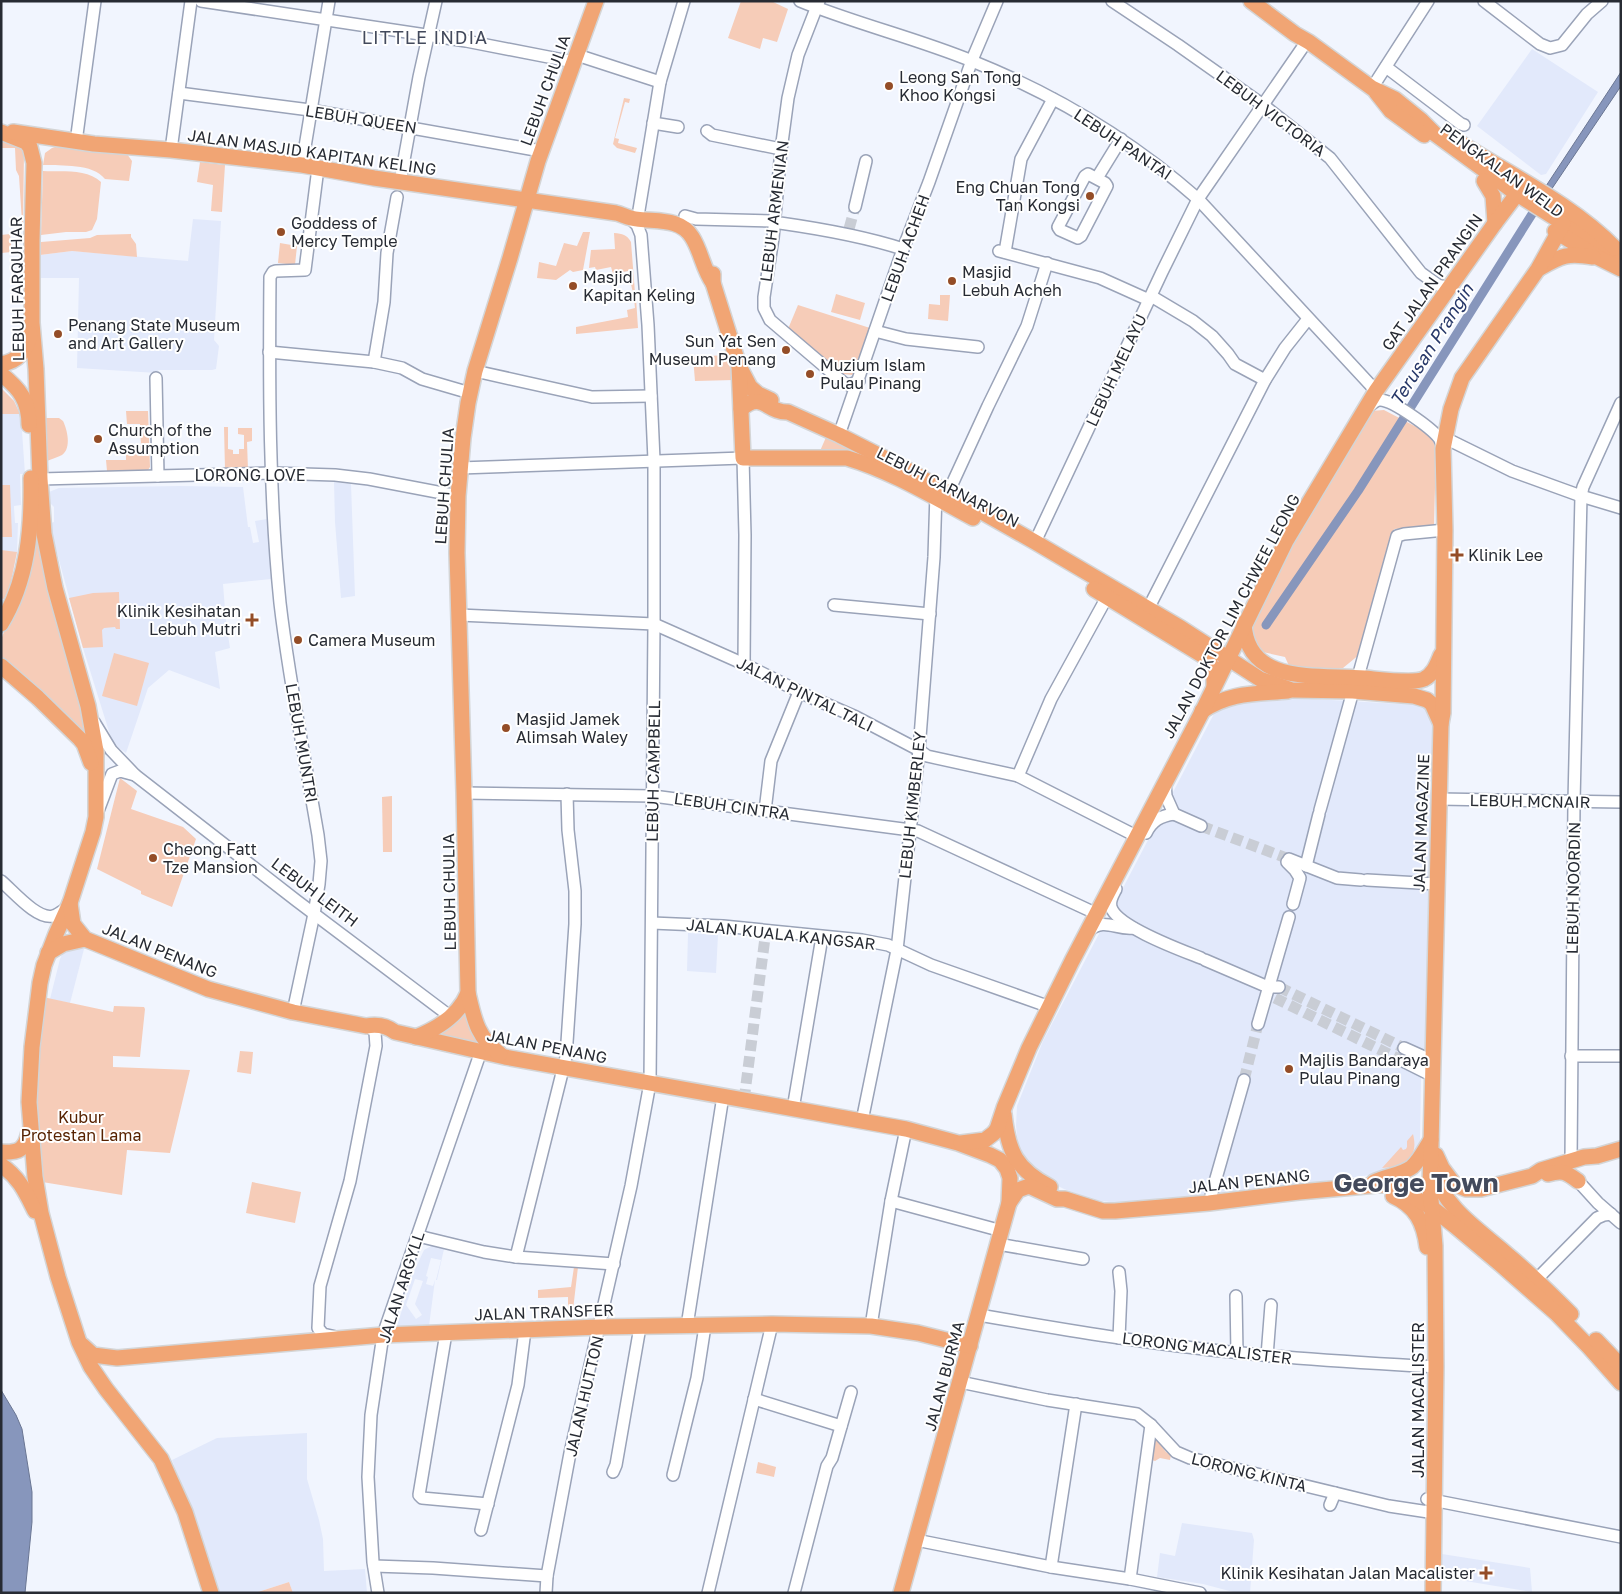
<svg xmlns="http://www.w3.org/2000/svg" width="1622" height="1594" viewBox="0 0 1622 1594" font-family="'Golos Text',sans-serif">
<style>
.built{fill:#e2e9fb;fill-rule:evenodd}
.green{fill:#f6ccb8}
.water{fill:#8796bc;stroke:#6a7693}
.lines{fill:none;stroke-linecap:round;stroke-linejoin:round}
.canal{stroke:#8796bc;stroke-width:9}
.minor-tunnel{stroke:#c9cdd5;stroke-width:11;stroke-dasharray:11 5.5;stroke-linecap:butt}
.minor-casing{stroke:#9aa3b8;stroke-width:14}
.major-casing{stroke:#d4d5d6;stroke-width:18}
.minor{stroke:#fff;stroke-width:11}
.major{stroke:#f1a574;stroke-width:15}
.poi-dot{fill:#944d27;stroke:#fff;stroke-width:2}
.labels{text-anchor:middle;stroke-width:4;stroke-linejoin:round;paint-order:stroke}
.poi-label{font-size:16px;fill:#272b33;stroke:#fff;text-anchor:start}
.street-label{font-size:16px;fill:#272b33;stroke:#fff}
.park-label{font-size:16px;fill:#572201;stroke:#fff}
.neighbourhood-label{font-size:18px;letter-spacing:1px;fill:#434a5c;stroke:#fff}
.water-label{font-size:18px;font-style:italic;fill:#273869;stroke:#fff}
.town-label{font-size:26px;font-weight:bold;fill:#434a5c;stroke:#fff}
</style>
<rect width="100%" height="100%" fill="#f1f5fe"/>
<g class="built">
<polygon points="1532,49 1598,92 1546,174 1541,175 1477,126"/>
<polygon points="193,219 221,221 214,340 219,346 216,369 212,370 158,370 157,373 77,368 79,278 40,278 40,255 72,251 188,261"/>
<polygon points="1,388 14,401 19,409 21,417 25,474 20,474 21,505 14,506 14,508 15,523 18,523 17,552 10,586 1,605"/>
<polygon points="334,482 351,484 355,596 341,598 335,522"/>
<polygon points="179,486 243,487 248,527 250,527 253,543 259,542 255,521 267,519 271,579 223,584 226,622 230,648 215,652 220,689 169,670 148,688 126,753 119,748 111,738 83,648 51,531 51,523 54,522 54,507 50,503 49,492 59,488"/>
<polygon points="1296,698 1419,705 1424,707 1429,711 1433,719 1427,1041 1421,1079 1420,1140 1417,1156 1394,1172 1161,1202 1126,1204 1094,1200 1064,1189 1040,1177 1026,1162 1018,1145 1016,1126 1017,1106 1043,1041 1217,708 1248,700"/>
<polygon points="688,933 718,935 716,973 687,971"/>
<polygon points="72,947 84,949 70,1003 50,999 60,959 63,952"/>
<path d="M433,1245L444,1249L437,1280H435L429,1326H397L413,1274L424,1250ZM431,1258L441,1260L436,1280H435L433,1286L426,1284L428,1277L426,1276ZM415,1279L423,1281L415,1304L422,1315L416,1319L406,1305Z"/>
<polygon points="307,1433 307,1479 319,1520 323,1539 324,1571 365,1569 367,1593 293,1593 289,1582 255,1593 220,1593 207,1554 172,1460 217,1438"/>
<polygon points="1182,1523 1252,1533 1254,1540 1250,1593 1237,1593 1203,1584 1157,1577 1160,1553 1175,1556"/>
<polygon points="1442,1554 1530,1568 1532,1592 1441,1577"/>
</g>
<g class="green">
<polygon points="741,1 771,1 788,9 777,42 763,38 760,49 728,38"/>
<polygon points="624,98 630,99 629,103 625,102 615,138 619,139 618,143 637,148 635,153 617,148 613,144"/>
<path d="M1,141C10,142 19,144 24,152L23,222H22L19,176L16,170L15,148H1Z"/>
<path d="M55,147L127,154L132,161L129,181L105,179C92,163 62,166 43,165L45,153L52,148Z"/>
<polygon points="200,162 225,165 222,212 211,211 213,185 197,182"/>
<path d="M43,171C61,172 87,168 101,182L97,219L92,230L86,232H66L41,235Z"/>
<polygon points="583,232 590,232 583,270 573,272 570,270 556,280 537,278 539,262 556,266 564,243 577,246"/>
<path d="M614,233C623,234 626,234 631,242L635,293H633L628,271L613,274L611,267L596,270L595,267L589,268L591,250L615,249Z"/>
<polygon points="10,234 12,252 1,253 1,235"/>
<polygon points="131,234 131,237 136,244 137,257 72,251 40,255 41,242 90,238 97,235"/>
<polygon points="280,243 297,246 295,265 278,263"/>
<polygon points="836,294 865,303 860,320 831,312"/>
<polygon points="940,295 950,295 948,321 928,319 929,304 940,305"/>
<polygon points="634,298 636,298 638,328 576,334 576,327 628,317 627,310 635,308"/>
<polygon points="798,305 870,328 855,372 852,375 843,374 788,329"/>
<polygon points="726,355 734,380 695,381 693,357"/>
<polygon points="1,388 14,401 20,414 1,414"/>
<polygon points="1384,410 1428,433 1432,438 1436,449 1434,526 1394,529 1360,654 1343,668 1290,668 1285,657 1258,651 1251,626 1286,549 1371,411"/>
<polygon points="126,411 148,411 150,467 148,470 107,471 106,460 126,460 126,447 141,446 140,424 127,424"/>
<path d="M45,418H59L63,421C67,429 72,448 62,455C58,457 52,459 47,461Z"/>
<polygon points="224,427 228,427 228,449 233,450 233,454 239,454 239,449 244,449 244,435 238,434 238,428 252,428 252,441 247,442 248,470 225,470"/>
<polygon points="827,435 890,465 820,451"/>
<polygon points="1,485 10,485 12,537 1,537"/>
<polygon points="33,502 94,754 5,669 1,655 1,640 9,618"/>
<polygon points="1,550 17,552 10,586 4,599 1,598"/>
<polygon points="119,592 120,629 116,629 115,627 104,628 102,630 103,647 83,648 69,598 93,593"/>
<polygon points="114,653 149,663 137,706 102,696"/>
<polygon points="120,778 137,791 131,809 183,827 196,839 172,907 141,894 141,891 97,869"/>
<polygon points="392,796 392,852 383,852 382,797"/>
<polygon points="43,997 113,1012 114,1006 144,1007 145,1009 140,1057 113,1056 113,1067 190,1070 170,1153 127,1150 122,1195 36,1181 35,1067"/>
<polygon points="465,1012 483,1046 434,1036"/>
<polygon points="240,1051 253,1052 251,1074 237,1072"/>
<path d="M1413,1134C1414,1138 1415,1144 1414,1149C1410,1166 1397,1167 1382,1168L1401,1147L1403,1150L1406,1149L1407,1147V1141Z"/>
<polygon points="252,1182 301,1192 295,1223 246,1213"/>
<polygon points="574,1267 578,1267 573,1310 568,1310 568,1297 538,1298 538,1290 571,1287"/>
<polygon points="1155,1438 1166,1452 1171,1455 1170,1460 1160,1458 1155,1461 1152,1460"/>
<polygon points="758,1462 776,1467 774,1477 756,1473"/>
<polygon points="289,1582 293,1593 255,1593"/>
</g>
<g class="water">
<polygon points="1621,72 1621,86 1551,190 1546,186"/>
<polygon points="1,1390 16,1415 22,1429 32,1492 32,1522 25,1593 1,1593"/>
</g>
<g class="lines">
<polyline class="canal" points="1266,625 1358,491 1539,203"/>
<g class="minor-tunnel">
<polyline points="849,229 855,207"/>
<polyline points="1201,826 1289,859"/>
<polyline points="1279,987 1404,1048"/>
<polyline points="1275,998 1403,1061"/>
<polyline points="1244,1080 1258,1024"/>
<polyline points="744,1100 766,930"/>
</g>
<defs>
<g id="minor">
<polyline points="201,1 466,41 574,62"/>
<path d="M800,1C856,24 916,38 972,61C1054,94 1131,140 1198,199L1376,391"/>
<polyline points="819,1 798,55 788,98 781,150 773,238 764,297 764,308 770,320 844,383 849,385 859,381"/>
<polyline points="1112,1 1178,45 1263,105 1330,158 1421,273 1438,285 1450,288"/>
<polyline points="1484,1 1540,44 1550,48 1562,45 1587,14 1602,1"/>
<polyline points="577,55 660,82"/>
<polyline points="1386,67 1461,124 1464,125"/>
<polyline points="1372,88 1428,1"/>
<polyline points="179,93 310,110 541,151"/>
<polyline points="653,123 678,127"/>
<polyline points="707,131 712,135 781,149"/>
<polyline points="76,142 95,1"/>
<polyline points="171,150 191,1"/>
<polyline points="302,165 329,1"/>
<polygon points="1088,174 1105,183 1107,186 1081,236 1078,238 1060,230 1058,227 1085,176"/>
<polyline points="1097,178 1121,139"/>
<polyline points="400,182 419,77 436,1"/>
<polyline points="855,207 866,161"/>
<polyline points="639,210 660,82 684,1"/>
<path d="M685,216L696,219L775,221L780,223C822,229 863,236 903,249"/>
<polyline points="999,251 1100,278 1149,300"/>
<polyline points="1005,252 1021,159 1053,99"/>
<polyline points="1151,296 1193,321 1212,336 1228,354 1235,364 1265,380"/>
<polyline points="875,331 906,339 978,347"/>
<polyline points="269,352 374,362 402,368 422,379 470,393"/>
<polyline points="374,362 384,302 387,253 397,197"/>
<polyline points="475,371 592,397 651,396"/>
<polyline points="156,378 158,476"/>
<path d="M1367,408C1371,405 1375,400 1380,400C1393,400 1431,428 1439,438C1441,441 1442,445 1443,449"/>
<polyline points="839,435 903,249 929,182 972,60 997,1"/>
<polyline points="1445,438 1512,471 1581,496 1621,508"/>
<polyline points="460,468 743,458 745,535 744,664"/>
<polyline points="40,479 271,473 335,475 369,479 458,496"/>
<polyline points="948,493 988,406 1027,326 1047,263"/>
<polyline points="1035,542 1162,272 1198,199 1307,41"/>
<polyline points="834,605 930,614"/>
<polyline points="1148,609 1265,380 1285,348 1308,319"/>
<polyline points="459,615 654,624 744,664 810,697 856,717 919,750 927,756 1018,776 1136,836"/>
<polyline points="1358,677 1397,536 1404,534 1445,530"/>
<polyline points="94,722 111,750 135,775 297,901 451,1017"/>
<polyline points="1018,776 1051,699 1107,597"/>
<polyline points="1165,783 1166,796 1174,814"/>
<polyline points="464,793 653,796 918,831 1095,913"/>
<polyline points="1439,799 1621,802"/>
<polyline points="1320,810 1353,691"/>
<polyline points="98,811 112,774 120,771 135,775"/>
<polyline points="765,811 771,761 799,692"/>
<polyline points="1174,814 1201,826"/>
<path d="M1146,833C1152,821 1160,816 1174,814"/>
<polyline points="1289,859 1337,878 1361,880"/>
<polyline points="1287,862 1295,870 1300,878 1293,904"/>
<polyline points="1306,866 1319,814"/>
<polyline points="1367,880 1437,884"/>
<path d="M1,881C13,891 37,920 53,916C58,915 62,911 67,908"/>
<path d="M1116,889C1113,895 1109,901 1111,907C1117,927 1181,950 1201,958"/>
<polyline points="652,923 723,926 862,940 888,945 931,965 1050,1007"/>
<path d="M1088,931C1105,917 1115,930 1133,928"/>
<polyline points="1205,960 1268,987 1279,987"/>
<path d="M293,1012L314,914L319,884L321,861L318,835C305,758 289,681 280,603C269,495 269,386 270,277L273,272L276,271L305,270L318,168"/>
<polyline points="1258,1024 1289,917"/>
<polyline points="1404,1048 1433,1061"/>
<polyline points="1571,1056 1621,1056"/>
<polyline points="1403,1061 1433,1076"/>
<polyline points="793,1109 822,937"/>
<polyline points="862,1121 897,950 919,750 934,557 936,493"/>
<polyline points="1571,1161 1574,802 1581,496 1583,487 1621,403"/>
<polyline points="1578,1181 1598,1203 1621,1223"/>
<polyline points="891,1201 1002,1231"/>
<polyline points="1209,1203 1244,1080"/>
<polyline points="418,1236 484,1252 516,1257 614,1264"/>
<polyline points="998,1244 1083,1259"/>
<polyline points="516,1257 566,1057 575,924 575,891 568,830 567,794"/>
<polyline points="1119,1272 1121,1291 1119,1338"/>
<polyline points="1536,1280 1597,1218 1604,1215 1611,1214"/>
<polyline points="1236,1296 1237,1353"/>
<path d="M979,1315C1066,1330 1154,1345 1242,1353C1307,1360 1371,1363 1436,1367"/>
<polyline points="687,1326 723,1096"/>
<polyline points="871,1326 891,1201 906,1129"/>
<polyline points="446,1333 419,1495 422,1498 488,1504"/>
<polyline points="336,1337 323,1334 318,1328 320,1286 350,1181 376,1046 375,1032 368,1026"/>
<polyline points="1267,1356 1271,1305"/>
<polyline points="960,1382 1047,1400 1137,1414 1151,1425 1176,1452 1190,1458 1389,1506 1435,1513"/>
<polyline points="754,1399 841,1426"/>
<polyline points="613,1472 616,1465 640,1327"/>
<polyline points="673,1475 697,1378 705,1326"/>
<polyline points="1427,1499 1621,1537"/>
<polyline points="1330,1505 1335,1493"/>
<polyline points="481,1530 518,1385 525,1330"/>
<polyline points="916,1540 1051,1567 1130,1579 1200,1593"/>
<polyline points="374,1566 433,1568 547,1576"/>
<polyline points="1051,1567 1076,1404"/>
<polyline points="1130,1579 1151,1425"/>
<polyline points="378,1593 373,1562 368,1477 371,1415 383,1335 481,1051"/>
<polyline points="546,1593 547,1576 570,1453 631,1186 650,1083 654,624 654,460 648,325 641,235 637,225 630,218"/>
<polyline points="708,1593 772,1324"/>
<polyline points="794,1593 827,1466 832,1458 851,1392"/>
</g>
<g id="major">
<polyline points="1251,1 1295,34 1309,42 1372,88 1395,99 1421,120 1435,134 1517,194 1598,245 1621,253"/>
<polyline points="1376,92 1391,111 1424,135"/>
<polyline points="1,132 26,142 30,147 34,163 32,240 32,323 36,369 40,479 44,534 55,588 88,706 96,751 96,817 93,832 70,903 56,934 44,965 40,983 32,1047 29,1102 35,1177 41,1213 58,1277 79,1342 91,1367 106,1389 161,1459 185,1512 211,1593"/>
<path d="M13,132L94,144L171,150L302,165L374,178L616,213C621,214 626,217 631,218C652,223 679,216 692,237C701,251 703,269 713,283"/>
<path d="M1459,142C1510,175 1572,204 1615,248"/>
<polyline points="1484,181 1493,196 1495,223"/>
<polyline points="1555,231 1597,257 1621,269"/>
<path d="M1540,268C1562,255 1568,253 1593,257"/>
<polyline points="713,274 713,283 739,366 750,387 758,394 771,400"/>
<path d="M1,364C18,362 27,350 30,334"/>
<path d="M739,366L743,458H847C891,471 932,496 973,518"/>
<path d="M1,374C20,389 29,401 29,425"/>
<path d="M741,409C763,390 766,413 788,412L839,435L906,469L1035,542L1181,628L1260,679L1292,690L1353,691L1414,696L1427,700L1432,704L1441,724"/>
<path d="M1094,589L1207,658C1214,667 1214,675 1214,686"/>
<path d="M1244,623C1247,687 1320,674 1364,678C1377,679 1413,684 1424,679C1434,674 1437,664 1441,655"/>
<path d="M1,624C28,580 32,528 31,478"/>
<polyline points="1,666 38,698 80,739 84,744 91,763"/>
<path d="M1202,711C1230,692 1256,694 1288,691"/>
<path d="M70,903L73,924L85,939L208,989L293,1012L366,1026C377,1024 386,1025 395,1032L505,1057L906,1129L958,1143L990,1155L1000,1160L1007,1169L1010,1178L1009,1203L901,1593"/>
<polyline points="48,953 63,944 85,939"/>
<path d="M416,1037C439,1028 459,1015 468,993"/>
<path d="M500,1054C477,1037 474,1019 468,993L464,793L457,553L458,496L463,438L468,403L475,371L510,258L538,161L596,1"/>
<path d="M1004,1114C1008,1152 1016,1169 1050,1187"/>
<polyline points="961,1143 985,1140 994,1133 997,1129 1004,1108 1029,1048 1072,961 1202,712 1286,541 1376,391 1495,223 1517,194"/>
<path d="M1,1152C19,1153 25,1150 29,1132"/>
<polyline points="1436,1155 1442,1168 1454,1184 1466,1189 1481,1189 1532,1176 1541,1170 1584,1157 1597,1156 1621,1149"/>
<path d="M1,1165C19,1177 26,1193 35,1211"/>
<path d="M1433,1170C1444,1209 1481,1231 1509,1256C1531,1274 1551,1294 1571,1314"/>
<path d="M1548,1174C1563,1170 1566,1172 1578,1181"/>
<path d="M1374,1182C1385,1176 1402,1175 1412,1167C1420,1160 1425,1149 1431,1140"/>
<path d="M1393,1196C1416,1206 1424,1223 1427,1247"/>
<polyline points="1009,1203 1018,1190 1029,1186 1057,1199 1065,1199 1103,1211 1115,1211 1209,1203 1299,1192 1377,1185 1389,1185 1398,1188 1432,1208 1455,1226 1499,1263 1556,1313 1589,1347 1621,1383"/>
<polyline points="1596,1340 1621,1366"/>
<polyline points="82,1345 93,1355 117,1358 383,1335 600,1327 772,1324 871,1326 918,1333 970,1346"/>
<polyline points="1433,1593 1436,1367 1435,1246 1430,1188 1441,724 1443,713 1445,530 1443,449 1451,409 1462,378 1538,269 1563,224"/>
</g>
</defs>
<use href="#minor" class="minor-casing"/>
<use href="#major" class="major-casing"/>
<use href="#minor" class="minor"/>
<use href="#major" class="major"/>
</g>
<g class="poi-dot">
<circle cx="889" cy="86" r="5"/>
<circle cx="1090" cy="196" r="5"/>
<circle cx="281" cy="232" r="5"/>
<circle cx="952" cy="281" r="5"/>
<circle cx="573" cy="286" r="5"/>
<circle cx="58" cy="334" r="5"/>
<circle cx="786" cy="350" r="5"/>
<circle cx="810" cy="374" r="5"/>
<circle cx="98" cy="439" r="5"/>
<path d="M1454.5 547.5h5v5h5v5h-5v5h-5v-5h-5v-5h5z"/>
<path d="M249.5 612.5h5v5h5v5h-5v5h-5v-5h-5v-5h5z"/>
<circle cx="298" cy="640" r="5"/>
<circle cx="506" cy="728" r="5"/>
<circle cx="153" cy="858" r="5"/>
<circle cx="1289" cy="1069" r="5"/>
<path d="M1483.5 1565.5h5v5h5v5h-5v5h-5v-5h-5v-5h5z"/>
</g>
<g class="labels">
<g class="poi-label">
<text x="899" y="83">Leong San Tong<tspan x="899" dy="18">Khoo Kongsi</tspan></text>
<text x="1080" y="193" text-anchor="end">Eng Chuan Tong<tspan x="1080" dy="18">Tan Kongsi</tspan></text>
<text x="291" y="229">Goddess of<tspan x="291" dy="18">Mercy Temple</tspan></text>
<text x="962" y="278">Masjid<tspan x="962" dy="18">Lebuh Acheh</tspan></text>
<text x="583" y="283">Masjid<tspan x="583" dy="18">Kapitan Keling</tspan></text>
<text x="68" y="331">Penang State Museum<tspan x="68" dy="18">and Art Gallery</tspan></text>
<text x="776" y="347" text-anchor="end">Sun Yat Sen<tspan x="776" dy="18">Museum Penang</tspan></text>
<text x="820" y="371">Muzium Islam<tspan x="820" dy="18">Pulau Pinang</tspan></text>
<text x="108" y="436">Church of the<tspan x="108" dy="18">Assumption</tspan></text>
<text x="1468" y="561">Klinik Lee</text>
<text x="241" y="617" text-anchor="end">Klinik Kesihatan<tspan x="241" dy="18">Lebuh Mutri</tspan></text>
<text x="308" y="646">Camera Museum</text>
<text x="516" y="725">Masjid Jamek<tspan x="516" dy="18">Alimsah Waley</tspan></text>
<text x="163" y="855">Cheong Fatt<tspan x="163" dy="18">Tze Mansion</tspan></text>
<text x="1299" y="1066">Majlis Bandaraya<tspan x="1299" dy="18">Pulau Pinang</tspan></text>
<text x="1475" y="1579" text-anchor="end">Klinik Kesihatan Jalan Macalister</text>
</g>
<g class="street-label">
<text transform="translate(545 90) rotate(-70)" y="6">LEBUH CHULIA</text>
<text transform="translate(1271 113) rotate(37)" y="6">LEBUH VICTORIA</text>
<text transform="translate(361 119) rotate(9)" y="6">LEBUH QUEEN</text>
<text transform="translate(1123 144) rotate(34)" y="6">LEBUH PANTAI</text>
<text transform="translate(312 152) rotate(8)" y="6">JALAN MASJID KAPITAN KELING</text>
<text transform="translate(1502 170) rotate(36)" y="6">PENGKALAN WELD</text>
<text transform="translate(774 211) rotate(-83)" y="6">LEBUH ARMENIAN</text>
<text transform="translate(905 248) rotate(-70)" y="6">LEBUH ACHEH</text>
<text transform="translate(1432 282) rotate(-55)" y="6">GAT JALAN PRANGIN</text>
<text transform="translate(17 289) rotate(-91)" y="6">LEBUH FARQUHAR</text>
<text transform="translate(1116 370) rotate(-65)" y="6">LEBUH MELAYU</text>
<text x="250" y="481">LORONG LOVE</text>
<text transform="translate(444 486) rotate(-86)" y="6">LEBUH CHULIA</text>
<text transform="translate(948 487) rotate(27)" y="6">LEBUH CARNARVON</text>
<text transform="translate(1231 616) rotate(-62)" y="6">JALAN DOKTOR LIM CHWEE LEONG</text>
<text transform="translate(805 694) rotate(26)" y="6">JALAN PINTAL TALI</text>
<text transform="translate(302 743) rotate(80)" y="6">LEBUH MUNTRI</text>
<text transform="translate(653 771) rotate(-89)" y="6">LEBUH CAMPBELL</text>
<text transform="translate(1530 801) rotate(1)" y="6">LEBUH MCNAIR</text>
<text transform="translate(912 805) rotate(-84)" y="6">LEBUH KIMBERLEY</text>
<text transform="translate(732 806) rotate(8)" y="6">LEBUH CINTRA</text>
<text transform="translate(1421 823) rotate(-88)" y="6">JALAN MAGAZINE</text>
<text transform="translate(1573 888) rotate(-89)" y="6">LEBUH NOORDIN</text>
<text transform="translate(315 892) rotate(37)" y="6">LEBUH LEITH</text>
<text transform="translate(449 892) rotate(-91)" y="6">LEBUH CHULIA</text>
<text transform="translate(781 934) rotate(6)" y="6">JALAN KUALA KANGSAR</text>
<text transform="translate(160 950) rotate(22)" y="6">JALAN PENANG</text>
<text transform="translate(547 1046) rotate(11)" y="6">JALAN PENANG</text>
<text transform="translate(1249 1181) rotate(-6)" y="6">JALAN PENANG</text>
<text transform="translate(401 1287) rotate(-72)" y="6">JALAN ARGYLL</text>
<text transform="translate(544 1312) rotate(-2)" y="6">JALAN TRANSFER</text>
<text transform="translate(1207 1348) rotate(7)" y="6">LORONG MACALISTER</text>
<text transform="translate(944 1376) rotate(-75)" y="6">JALAN BURMA</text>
<text transform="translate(584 1396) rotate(-77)" y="6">JALAN HUTTON</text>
<text transform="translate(1418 1400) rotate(-90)" y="6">JALAN MACALISTER</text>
<text transform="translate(1249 1472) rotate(14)" y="6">LORONG KINTA</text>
</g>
<g class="park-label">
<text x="81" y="1123">Kubur<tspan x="81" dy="18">Protestan Lama</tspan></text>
</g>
<g class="neighbourhood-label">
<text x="425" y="44">LITTLE INDIA</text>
</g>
<g class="water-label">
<text transform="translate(1432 345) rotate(-58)" y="6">Terusan Prangin</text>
</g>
<g class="town-label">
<text x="1416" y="1192">George Town</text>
</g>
</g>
<rect width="1622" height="1594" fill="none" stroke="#272b33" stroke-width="5"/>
</svg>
